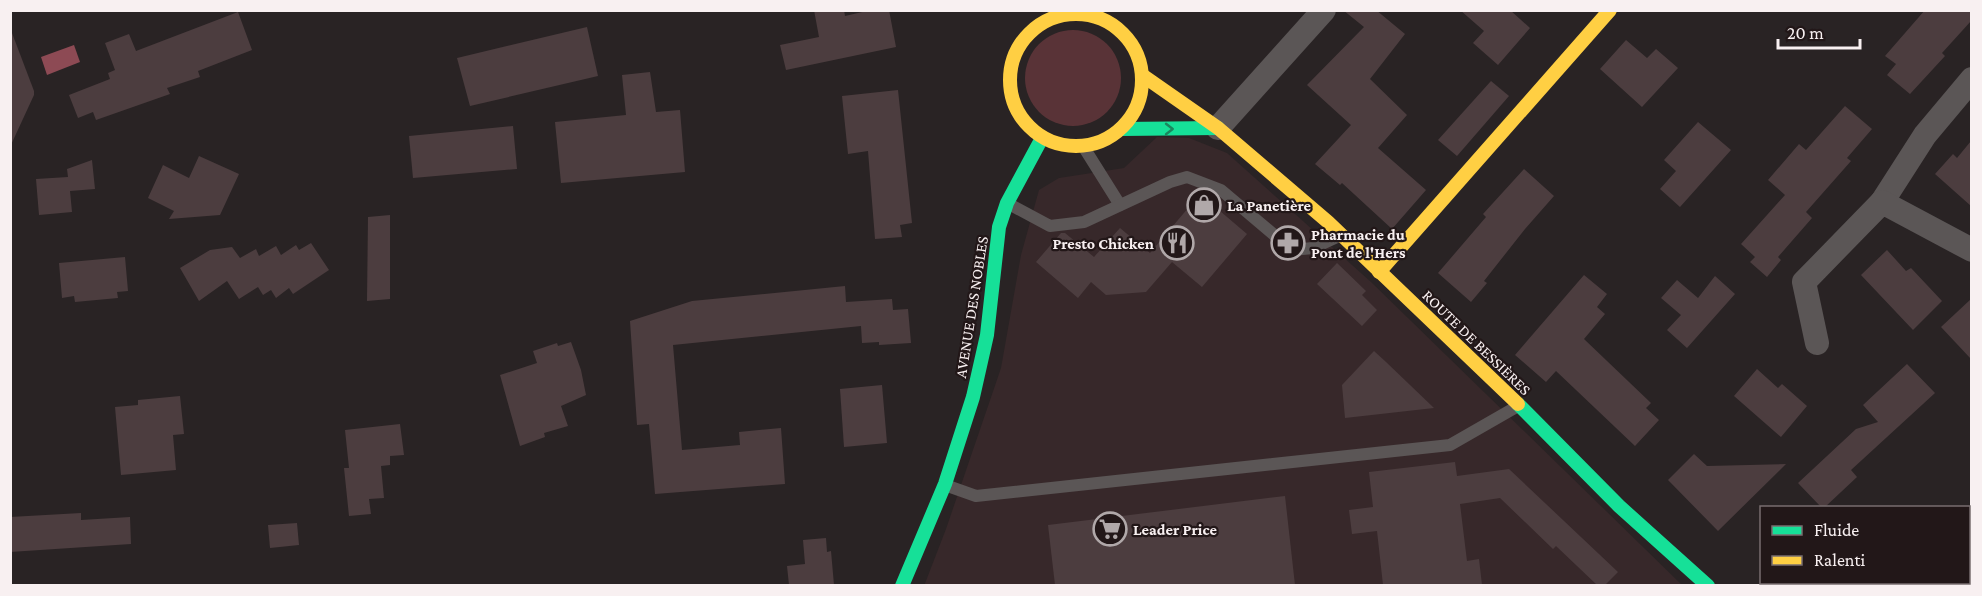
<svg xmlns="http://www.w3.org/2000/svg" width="1982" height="596" viewBox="0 0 1982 596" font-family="'Crimson Pro',serif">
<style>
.built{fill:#37282a}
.green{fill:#593337}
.water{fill:#8d4a54}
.building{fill:#4c3d3f}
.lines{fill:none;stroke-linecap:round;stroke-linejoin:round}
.lane{stroke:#5b5656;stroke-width:12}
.street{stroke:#5b5656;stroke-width:24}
.fast{stroke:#16e098;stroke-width:14}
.slow{stroke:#ffcf43;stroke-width:14}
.oneway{stroke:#1b865e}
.labels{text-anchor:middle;stroke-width:4.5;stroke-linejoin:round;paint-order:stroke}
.poi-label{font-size:16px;font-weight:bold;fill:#f8f0f1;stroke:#221718;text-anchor:start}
.street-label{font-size:16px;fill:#f8f0f1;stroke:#221718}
</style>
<rect width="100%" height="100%" fill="#292324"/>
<polygon class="built" points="1157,137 1189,138 1227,153 1371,282 1682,585 924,586 946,529 1001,368 1021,255 1039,190 1059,178 1124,168"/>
<circle class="green" cx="1073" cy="78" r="48"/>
<polygon class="water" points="74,45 80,62 47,75 41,57"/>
<g class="building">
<polygon points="814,10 844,10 845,16 871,10 889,10 896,47 786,70 780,45 819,37"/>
<polygon points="1343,10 1376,10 1405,34 1370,79 1407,115 1378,148 1426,190 1392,229 1342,183 1340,185 1315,164 1351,125 1307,85 1364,27"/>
<polygon points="1460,10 1510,10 1530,28 1498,65 1473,43 1484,31"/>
<polygon points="1925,10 1971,10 1971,21 1942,53 1945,56 1910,94 1887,75 1896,64 1885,56"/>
<polygon points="238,12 252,50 198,71 200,77 167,88 170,94 96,120 93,112 78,118 69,95 110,79 108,73 115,70 105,43 129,34 136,51"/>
<polygon points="587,27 598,76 470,106 457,58"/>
<polygon points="10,33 12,33 34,91 34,95 10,147"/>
<polygon points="1626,40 1647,58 1656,49 1678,68 1642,107 1600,69"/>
<polygon points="650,72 656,112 680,110 685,172 561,183 555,122 626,115 622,75"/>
<polygon points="1491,81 1509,96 1457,156 1438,140"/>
<polygon points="898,90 912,223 900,225 902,237 875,239 868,151 848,154 842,96"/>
<polygon points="1845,106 1872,129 1847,158 1851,161 1806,212 1812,218 1778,257 1781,260 1767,277 1750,262 1755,257 1741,244 1785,195 1768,180 1799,144 1806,150"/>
<polygon points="1698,122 1731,150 1680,207 1660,189 1676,171 1664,160"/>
<polygon points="513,126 517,169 413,178 409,136"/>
<polygon points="1971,141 1971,206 1935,174 1953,154 1957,158"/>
<polygon points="199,156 239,174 220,215 169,219 174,211 148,198 163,165 189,178"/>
<polygon points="92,160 95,189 70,191 72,212 39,215 36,179 68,177 67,169"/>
<polygon points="1524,169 1554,196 1525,229 1484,281 1487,283 1471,302 1438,273 1486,217 1483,214"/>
<polygon points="1200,194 1247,234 1202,287 1172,262 1146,292 1106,295 1091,282 1078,298 1036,262 1061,233 1065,233 1094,257 1120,228 1150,253"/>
<polygon points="390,215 390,299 367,301 368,217"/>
<polygon points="311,243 329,270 293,294 289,288 276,298 271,290 263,295 258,287 239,299 227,281 199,301 180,268 210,250 232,247 240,258 256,249 259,256 276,246 281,255 296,245 299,250"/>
<polygon points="1887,250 1906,271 1911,268 1942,301 1913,330 1861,275"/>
<polygon points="125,257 128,291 117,292 118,298 75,302 74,296 62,298 59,263"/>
<polygon points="1337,263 1366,291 1362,295 1377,310 1362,326 1317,284"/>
<polygon points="1584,275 1607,294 1597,307 1605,314 1584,339 1651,403 1646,408 1659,420 1635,446 1556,371 1546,382 1515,355"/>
<polygon points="1715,276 1735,294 1687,348 1667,330 1681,315 1661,298 1677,280 1698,298"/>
<polygon points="845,286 846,302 892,299 893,310 908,309 911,343 879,345 879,342 862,343 861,326 673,345 682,450 740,445 739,432 781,428 785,484 655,494 649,424 637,425 630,321 692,301"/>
<polygon points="1971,299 1971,359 1941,327"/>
<polygon points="571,342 581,370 586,395 561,406 568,426 544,433 545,437 520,446 500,375 537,363 533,351 557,343 558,346"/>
<polygon points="1374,351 1386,362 1434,408 1345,418 1342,385"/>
<polygon points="1907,364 1935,393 1851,470 1857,477 1825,507 1821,507 1798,483 1856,429 1878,422 1863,405"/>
<polygon points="1757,369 1778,388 1782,384 1807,406 1781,437 1734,396"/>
<polygon points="882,385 887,443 844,447 840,389"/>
<polygon points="180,396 184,434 173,435 176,470 121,475 115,407 138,405 138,400"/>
<polygon points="400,424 404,455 390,456 390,465 381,466 384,498 369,499 371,514 349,516 344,468 349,468 345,430"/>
<polygon points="1694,454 1707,466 1786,464 1718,531 1668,480"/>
<polygon points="1455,462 1457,476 1509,469 1618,572 1605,585 1597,585 1556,546 1553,549 1500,498 1460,504 1467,561 1479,559 1482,585 1383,585 1377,531 1352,534 1349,510 1373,507 1369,472"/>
<polygon points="1285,496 1295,585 1055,585 1048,525"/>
<polygon points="81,513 81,520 130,517 131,544 10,552 10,517"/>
<polygon points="297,523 299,545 270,548 268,525"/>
<polygon points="826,538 827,552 831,551 834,585 789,585 787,566 805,564 803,540"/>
</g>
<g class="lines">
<g class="lane">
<polyline points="1083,146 1120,205"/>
<polyline points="1009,204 1050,226 1084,222 1170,182 1187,177 1221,190 1292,250 1313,248 1339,236"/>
<polyline points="945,485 976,496 1450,445 1518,406"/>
</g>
<g class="street">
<polyline points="1218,128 1324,10"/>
<polyline points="1882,202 1925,135 1972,79"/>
<polyline points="1817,343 1804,282 1882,202 1972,250"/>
</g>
<g class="fast">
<polyline points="1121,129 1218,128"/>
<polyline points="1518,404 1619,506 1708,586"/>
<polyline points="902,586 945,484 973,397 987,335 999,227 1007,203 1042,138"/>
</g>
<g class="slow">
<circle cx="1076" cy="80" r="66"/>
<polyline points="1142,75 1218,128 1328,222 1518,404"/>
<polyline points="1379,272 1610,10"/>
</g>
</g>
<defs><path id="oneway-chevron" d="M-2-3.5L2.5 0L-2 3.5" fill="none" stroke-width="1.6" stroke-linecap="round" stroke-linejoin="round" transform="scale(1.5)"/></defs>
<use class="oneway" href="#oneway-chevron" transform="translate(1169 129)"/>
<defs>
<symbol id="shop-ring" viewBox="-11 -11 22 22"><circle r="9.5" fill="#221718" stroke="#b0a8a9" stroke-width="1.5"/><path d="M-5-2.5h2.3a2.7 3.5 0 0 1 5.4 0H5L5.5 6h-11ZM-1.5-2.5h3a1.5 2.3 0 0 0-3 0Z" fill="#b0a8a9"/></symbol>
<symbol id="restaurant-ring" viewBox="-11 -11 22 22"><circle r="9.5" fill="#221718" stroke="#b0a8a9" stroke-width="1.5"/><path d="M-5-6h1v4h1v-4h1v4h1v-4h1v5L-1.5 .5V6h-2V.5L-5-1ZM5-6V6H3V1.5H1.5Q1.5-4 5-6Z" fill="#b0a8a9"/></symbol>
<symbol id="pharmacy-ring" viewBox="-11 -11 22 22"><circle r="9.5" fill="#221718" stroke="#b0a8a9" stroke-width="1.5"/><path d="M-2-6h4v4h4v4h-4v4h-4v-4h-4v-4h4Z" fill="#b0a8a9"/></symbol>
<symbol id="supermarket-ring" viewBox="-11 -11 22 22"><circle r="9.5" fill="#221718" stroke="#b0a8a9" stroke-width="1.5"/><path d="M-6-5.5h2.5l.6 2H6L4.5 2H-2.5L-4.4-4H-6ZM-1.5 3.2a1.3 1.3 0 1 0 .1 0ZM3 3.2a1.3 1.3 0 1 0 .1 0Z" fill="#b0a8a9"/></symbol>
</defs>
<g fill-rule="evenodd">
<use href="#shop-ring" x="1185" y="186" width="38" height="38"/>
<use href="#restaurant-ring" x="1158" y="224" width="38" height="38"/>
<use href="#pharmacy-ring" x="1269" y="224" width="38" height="38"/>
<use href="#supermarket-ring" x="1091" y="510" width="38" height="38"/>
</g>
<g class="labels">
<g class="poi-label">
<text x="1227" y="211">La Panetière</text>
<text x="1311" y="240">Pharmacie du<tspan x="1311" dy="18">Pont de l'Hers</tspan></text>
<text x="1154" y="249" text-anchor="end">Presto Chicken</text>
<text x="1133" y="535">Leader Price</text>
</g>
<g class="street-label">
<text transform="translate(971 307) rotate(-81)" y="6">AVENUE DES NOBLES</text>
<text transform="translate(1477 342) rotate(44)" y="6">ROUTE DE BESSIÈRES</text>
</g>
</g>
<rect width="1982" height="596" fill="none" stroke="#f8f0f1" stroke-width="24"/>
<rect x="1760" y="506" width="210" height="78" fill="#221718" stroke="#786e6f" stroke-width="1.5"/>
<rect x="1772" y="526" width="30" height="9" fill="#16e098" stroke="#786e6f" stroke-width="1.5"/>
<text x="1814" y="536" font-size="18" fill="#f8f0f1">Fluide</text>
<rect x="1772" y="556" width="30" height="9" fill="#ffcf43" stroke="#786e6f" stroke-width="1.5"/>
<text x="1814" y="566" font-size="18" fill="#f8f0f1">Ralenti</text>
<path d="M1778 39v9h82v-9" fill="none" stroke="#f8f0f1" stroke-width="3"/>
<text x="1787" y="39" font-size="18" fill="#f8f0f1" stroke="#221718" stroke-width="4.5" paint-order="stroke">20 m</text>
</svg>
